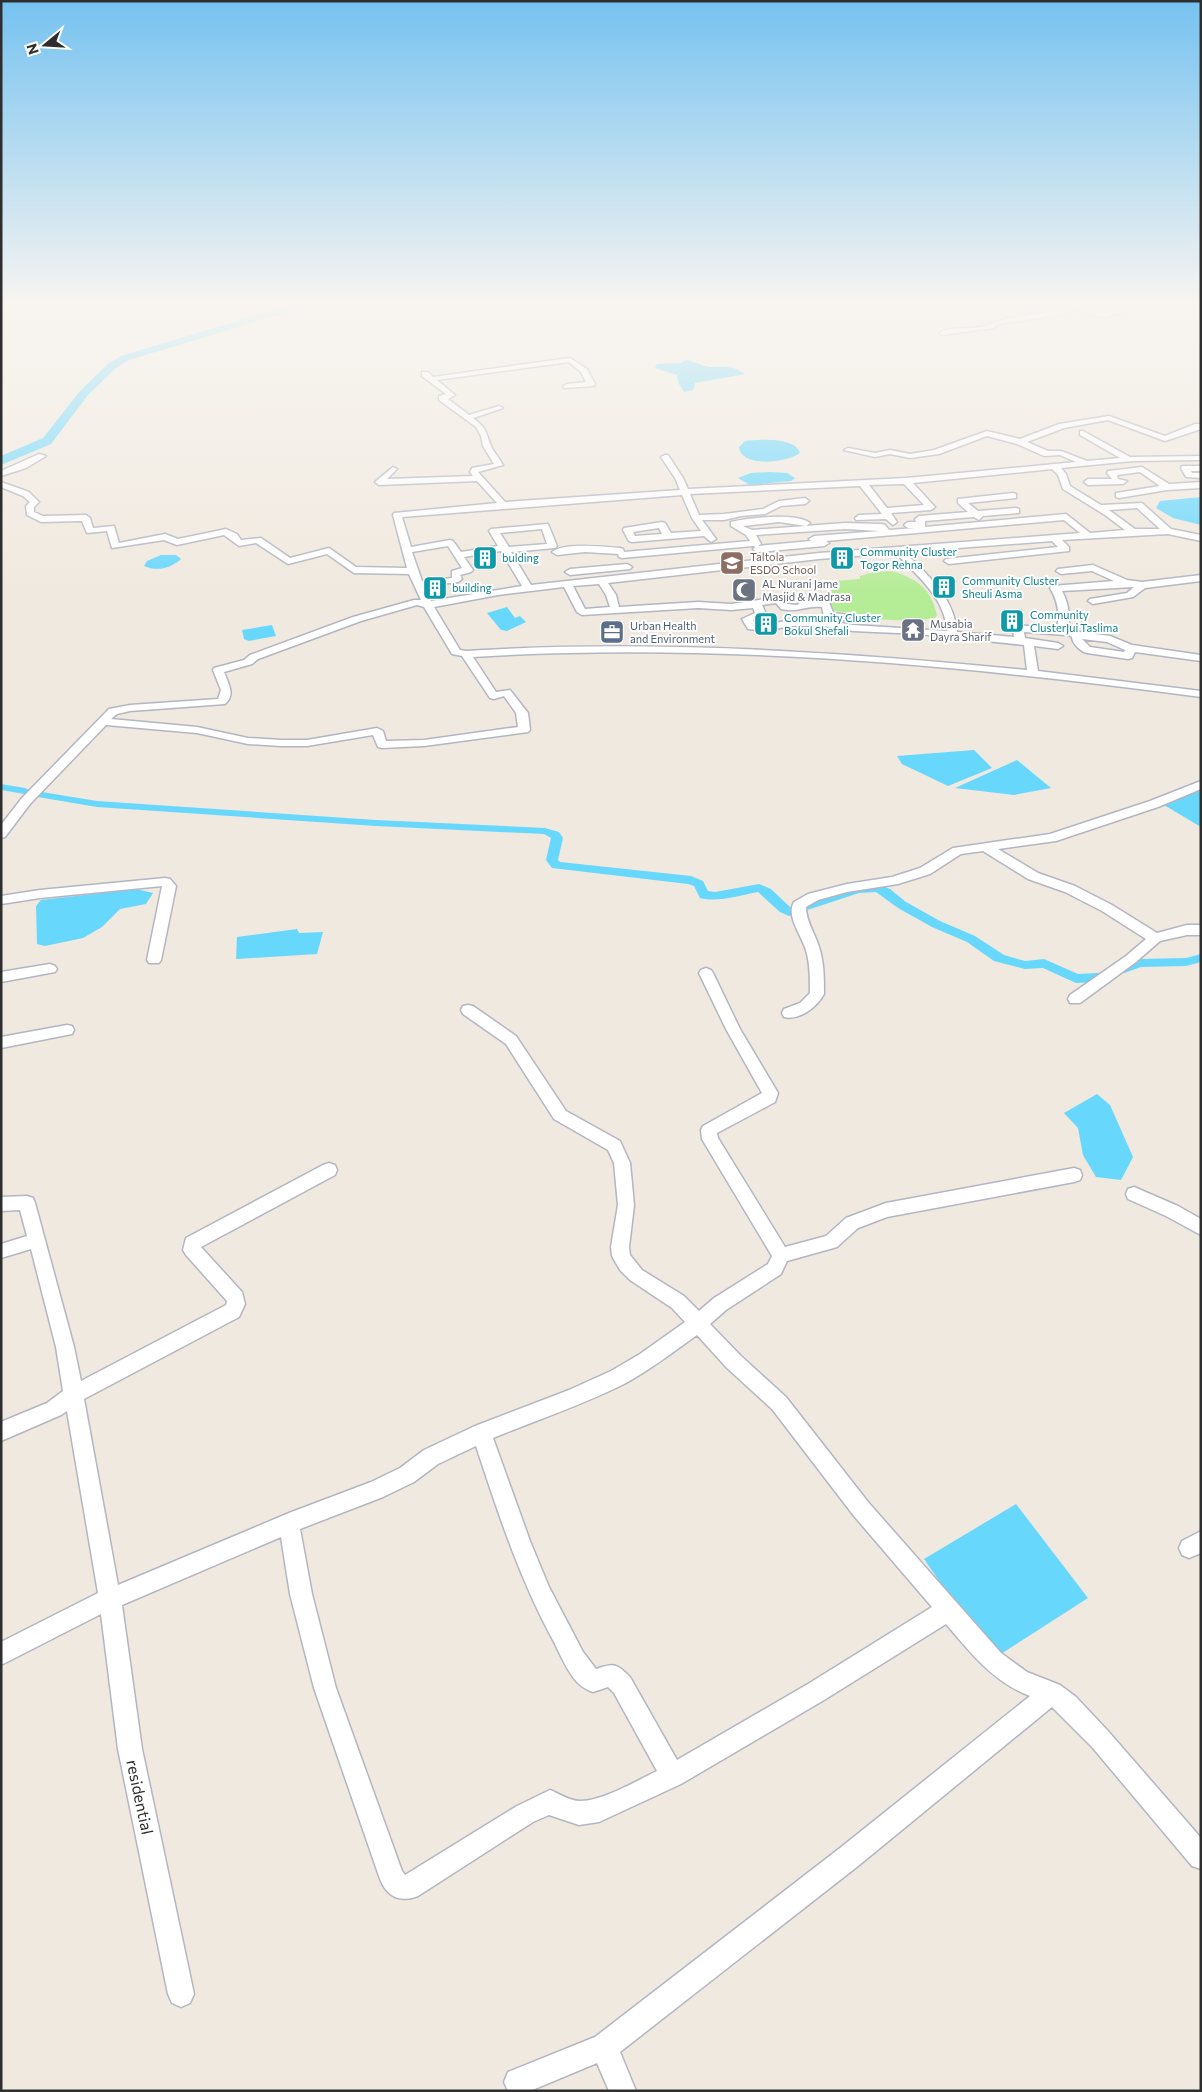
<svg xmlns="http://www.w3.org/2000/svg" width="1202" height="2092" viewBox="0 0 1202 2092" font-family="Commissioner,sans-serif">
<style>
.green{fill:#b5ec96}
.water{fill:#68d7fc}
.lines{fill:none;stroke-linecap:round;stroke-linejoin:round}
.canal{fill:#68d7fc;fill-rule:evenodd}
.river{fill:#68d7fc;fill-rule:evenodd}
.minor-casing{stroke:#b3b6c2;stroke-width:3}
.minor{fill:#fff;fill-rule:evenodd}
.labels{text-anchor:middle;stroke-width:4;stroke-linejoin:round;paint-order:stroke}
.far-culture-label{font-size:11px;fill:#0d838f;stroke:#fff;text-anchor:start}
.far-education-label{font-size:11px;fill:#785e54;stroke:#fff;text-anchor:start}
.far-worship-label{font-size:11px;fill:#5b616d;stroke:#fff;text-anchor:start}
.far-service-label{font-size:11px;fill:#4e5e75;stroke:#fff;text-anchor:start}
.near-street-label{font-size:16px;fill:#2e2e2e;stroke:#fff}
</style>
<rect width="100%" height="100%" fill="#f0e9df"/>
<path class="green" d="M892,571C917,579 931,588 937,615L935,618L914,621L871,619L860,614L835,611L828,605L829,598H832C832,590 830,586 824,582L860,579V576L875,572Z"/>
<g class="water">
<path d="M686,360C694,361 701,366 710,367C724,367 732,365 745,374L695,383L693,390L684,392L679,384L677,375L655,368L657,364L681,363Z"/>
<path d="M745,441C759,439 796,437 800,453C788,462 742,469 739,447Z"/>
<polygon points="770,472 787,473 795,478 791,481 750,485 738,478 751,473"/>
<polygon points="1201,497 1201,525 1173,518 1156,508 1160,501"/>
<path d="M161,555H176L181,559C171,568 158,572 144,566L147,561Z"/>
<polygon points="507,607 515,618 520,616 526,622 507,631 501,630 487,613"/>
<polygon points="272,625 276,636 249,641 244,639 242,630"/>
<polygon points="974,750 992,768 948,786 902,764 897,756"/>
<polygon points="1017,760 1051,788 1014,795 955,788"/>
<polygon points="1201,787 1201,827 1164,805"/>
<polygon points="136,889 153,893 146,904 120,909 102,927 83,938 45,946 37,944 36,906 41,900"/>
<polygon points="297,929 299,933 323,932 317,954 236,959 237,937"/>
<polygon points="1097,1094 1110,1105 1133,1157 1121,1180 1096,1177 1083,1155 1078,1128 1064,1113"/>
<polygon points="1016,1504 1088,1598 993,1659 924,1559"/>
</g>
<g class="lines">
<g class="canal">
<polygon points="1,784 25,788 31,791 25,794 1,790"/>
<path d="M36,791L97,801L376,820L545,828L559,832L563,838L558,860L560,862L691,876L703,881L708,891L715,892L759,884L771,889L790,907L858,885L878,884L890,889L906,902L940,921L975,936L1004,955L1025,961L1044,959L1078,974L1098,973L1140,959L1186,958L1201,954V962L1186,966L1141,967L1099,982L1076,983L1043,968L1025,969L994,961L967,942L932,927L898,908L876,892L859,893L789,916L780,912L758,892C740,895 718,903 700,898L694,886L688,884L552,868L546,860L551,838L544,834L376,826L97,807L32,796L30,794L32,792Z"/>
</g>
<polygon class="river" points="289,303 303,303 288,312 129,360 116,368 88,395 51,444 1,465 1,456 43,438 80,391 108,364 121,356 280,308"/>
<defs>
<g id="minor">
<polygon points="957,303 969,303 951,309 948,307"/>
<path d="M1069,303L1100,313L1141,303H1152L1106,317L1097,316L1077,309L1058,315L999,324L993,328L942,335L939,333C952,325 973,331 988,325C1012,314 1044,315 1070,307L1067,305Z"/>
<path d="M570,358L587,369L595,384L594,386L564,388L563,386L567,384L586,382L581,372L569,362L437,380L455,395L448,399L469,415L499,406L503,408L473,418C489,430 485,433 492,448C495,454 500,459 503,465L478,472L505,502L680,490L675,478L661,457L665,455H668L683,478L688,489L906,478L1076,462L1060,455L1044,456L1017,444L987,436L939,454L910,458L890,454L875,457L844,450L848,448L875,453L890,450L910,454L934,450L987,431L1020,439L1059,424L1109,416L1165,436L1195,424H1201V429L1165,441L1108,420L1064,428L1027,442L1048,451H1061L1087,461L1120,458L1080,435V431H1083L1130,457L1201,456V460L1133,461L1061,468L1066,474L1070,486L1101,505L1142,503L1171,529L1201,535V541L1168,534L1062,540L1069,547V551L949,564L944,561L946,559L1058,547L1052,541L905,552C928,576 954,597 957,632L1014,637L1013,628L1018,625L1057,629C1060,614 1058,601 1050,588L1052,586L1114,581L1092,571L1061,574L1056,571L1058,569L1093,565L1127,580L1142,582L1201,575V581L1145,588L1133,597L1093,604L1088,601L1090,599L1127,593L1134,587L1062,591C1069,604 1072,621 1065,635L1024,632L1025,638L1058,643L1063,646L1058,649L1034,646L1038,671L1201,691V697C962,665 714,642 473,657L496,692L510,690L528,713L530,730L528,732L424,746L382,748L378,747L373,735L307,746H281L248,744L197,733L106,725L30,804L5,837L1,838V825L22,798L109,709L130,705L218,699L221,690L213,670L214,668L244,660L250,655L353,617L414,600H421L409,574L354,573L327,554L288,564L256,543L239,546L224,535L177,545L164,540L112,548L107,531L87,533L82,521L41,522L27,515L26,506L30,502L23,496L1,487V482L29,492L39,502L34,507V512L43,516L86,515L90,518L93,528L114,526L119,543L165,534L178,539L226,529L237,534L241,540L261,538L290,558L329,548L356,567L407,568L393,515L394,513L497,503L477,481L379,485L375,482L393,467L397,469L387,479L473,476L470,472L472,468L494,464L483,446L481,436L476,427L439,400V396L446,394L422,376V372H428L433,377ZM1052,469L1058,475L1063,489L1105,515L1125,530L1090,533L1066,514L925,527V521L974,517L979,520L983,516L1019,513V509L1016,508L978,511L968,503L1016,498V494L1013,493L958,499V503L968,512L919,516L915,519L916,522H908L904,525L908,528H915L889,530L885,525L882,524L845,523L752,530L743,526L779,522L806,526L810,523C796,512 749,518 731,522V526L746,535L750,541L624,552L623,549L620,548C604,547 565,542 552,552L557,555L585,552L618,554L619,557L622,558L753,546L756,547L753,549L755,551L758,552L824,546L829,543L826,541L1064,520L1080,533L819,553L531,585L511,552L555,548L557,546L548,524L491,529L489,531L498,546L461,552L453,541L450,540L411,547L402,517L682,495L692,518L701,531L671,533L665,523L662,522L624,528L623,530L629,541L632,542L704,536L711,542L716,539L702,520H724L741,516L765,514L781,506L805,504L809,501L805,498L779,501L763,509L724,514L699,515L690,494L860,486L882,514L859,515L855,518L856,520L886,519L893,525L897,522L891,513L931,510L935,507L913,483ZM904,484L924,505L887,508L869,485ZM1137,508L1160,529H1135L1109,510ZM659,528L662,534L635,536L633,532ZM542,529L547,544L509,547L500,533ZM845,529L880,531L814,536L809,539L811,541L758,546L761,544L756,535ZM448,546L462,568L452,571V578L422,581L412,552ZM501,551L522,586L431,601L425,586L458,582L462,579L460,575L471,572L473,570L464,557ZM896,553C917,576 945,597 947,631L853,625L823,620H790L766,625L755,624L753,620L766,614L762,605L776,603L781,609C797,613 807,605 822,607L824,617L845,620L850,617L849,615L833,613L829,602L806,599L797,605L787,604L782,598L779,597L731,604L698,602L619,607L616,595L608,583L819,559ZM599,584L606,595L610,607L585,609L573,586ZM564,587L577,612L582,615L698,608L731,610L753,608L755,613L742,619L748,629L766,631L790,626H823L853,631L919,634L1024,645L1027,670C840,652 654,639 466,651L460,650L434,607L498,595ZM417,605L424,607L452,654L462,656L490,698L494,699L504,696L516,713L518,727L424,740L386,741L383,731L377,728L307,740H281L248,738L197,727L111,719L117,714L130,711L225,704C236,695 228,683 224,672L252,664L258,659L361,621Z"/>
<polygon points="39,454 46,456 26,468 1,476 1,471"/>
<polygon points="1182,466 1201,466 1201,471 1191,471 1192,473 1201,473 1201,478 1186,477 1181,468"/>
<polygon points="1142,467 1169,484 1201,482 1201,488 1167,490 1119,498 1116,497 1116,493 1160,486 1140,472 1117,475 1118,479 1127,481 1123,484 1088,485 1084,482 1088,479 1112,479 1107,473 1108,471"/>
<polygon points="627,564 632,567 630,569 570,575 565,572 570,569"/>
<path d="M1072,631L1110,636L1132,645L1201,655V661L1135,652L1132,658L1128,659L1087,653C1081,652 1072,643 1072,637L1067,634ZM1082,639L1107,642L1125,650L1124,652L1090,647Z"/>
<path d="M1201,781V789L1158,807L1056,841L998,849L1038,873L1075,886L1112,905L1157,933L1187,925H1201V935H1187L1160,941L1136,962L1080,1003H1070L1068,999L1070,995L1126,956L1146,939L1102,911L1065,892L1028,879L983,851L961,854L930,874L898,884L847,892L818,900L806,907C806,922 815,933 819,947C824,962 824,978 824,994C817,1007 799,1021 784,1017L782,1013L784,1009L800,1003L810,993C810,980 810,966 807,954C804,938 785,917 794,902L808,894L847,884L892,877L920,868L953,848L1050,834L1150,801Z"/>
<polygon points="165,878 170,879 176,886 161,960 159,963 149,963 147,960 162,886 40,898 1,904 1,896 40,890"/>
<polygon points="50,964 55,966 57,969 55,972 1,982 1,972"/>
<path d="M706,968L711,970L713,973L740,1029L778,1093L775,1102L717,1133L718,1138L785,1247L826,1236L846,1218L886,1203L1074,1168L1080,1170L1082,1175L1080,1180L1074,1182L887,1217L858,1228L837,1247L787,1261L781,1274L726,1310L710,1324L741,1356L786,1397L868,1502L1001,1653L1027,1672L1060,1685L1076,1697L1108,1731L1201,1838V1869L1192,1866L1092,1747L1052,1707L858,1866L620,2052L636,2091H609L597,2063L530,2091H508L504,2082L508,2072L595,2037L840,1848L1030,1696C993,1682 971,1653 946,1624L824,1700L681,1784L599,1822L579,1825L549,1815L533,1822L418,1896C400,1903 387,1897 380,1879L314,1688L290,1594L281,1537L122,1605L142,1749L194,1994L190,2003L181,2007L172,2003L168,1994L118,1749L101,1614L1,1665V1642L98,1593L67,1411L61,1415L1,1441V1422L47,1403L63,1391L56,1347L31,1249L1,1258V1244L27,1236L20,1210L1,1211V1197L27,1196L33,1198L35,1203L74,1347L81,1381L226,1305L227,1301L186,1255L183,1250L186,1238L323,1165L329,1163L335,1165L337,1170L335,1175L201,1247L242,1292L245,1304L239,1317L84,1399L118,1585L289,1513L371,1482L400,1468L424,1450L475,1426L569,1390L611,1371L640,1354L685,1322L672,1308L630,1280L620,1270L612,1256L611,1247L618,1205L614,1163L608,1150L554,1119L506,1044L463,1014L461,1010L463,1006L468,1005L473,1006L516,1036L566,1111L620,1141L630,1163L634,1205L629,1247L630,1255L642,1270L684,1296L699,1311L714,1298L768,1264L772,1256L702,1139L701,1130L703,1126L762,1093L726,1029L699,973L701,970ZM697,1335L727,1368L772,1409L854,1516L932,1607L808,1684L677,1760L630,1677C616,1663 614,1663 596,1669L583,1652L549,1587L530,1541L493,1438C537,1420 582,1405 624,1384C650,1370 673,1352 697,1335ZM476,1446C498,1513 520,1580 554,1642C561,1656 567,1671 577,1682C582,1687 587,1690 593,1692L608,1687L614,1693L657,1771C636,1781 603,1801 580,1801C569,1801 560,1794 550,1790L517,1806L405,1875L402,1871L336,1688L312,1594L300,1529L383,1497L414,1482L438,1464Z"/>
<polygon points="67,1025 72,1026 74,1030 72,1034 1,1048 1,1037"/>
<polygon points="1134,1187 1178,1206 1201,1219 1201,1235 1166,1216 1128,1199 1126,1194 1128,1189"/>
<polygon points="1201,1531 1201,1553 1189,1558 1182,1555 1179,1548 1182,1541"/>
</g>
</defs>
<use href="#minor" class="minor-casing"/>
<use href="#minor" class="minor"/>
</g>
<linearGradient id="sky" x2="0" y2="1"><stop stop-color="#75c2f0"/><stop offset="0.51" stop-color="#f8f5f1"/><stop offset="1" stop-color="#f8f5f1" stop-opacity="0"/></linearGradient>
<rect width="1202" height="596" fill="url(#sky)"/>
<defs>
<symbol id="building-square" viewBox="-11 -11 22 22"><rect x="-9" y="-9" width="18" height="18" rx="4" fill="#0f9aa8" stroke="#fff"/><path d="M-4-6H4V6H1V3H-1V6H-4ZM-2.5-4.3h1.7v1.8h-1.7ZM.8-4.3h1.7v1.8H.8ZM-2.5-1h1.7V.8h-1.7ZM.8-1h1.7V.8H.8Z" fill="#fff"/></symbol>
<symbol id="school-square" viewBox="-11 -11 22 22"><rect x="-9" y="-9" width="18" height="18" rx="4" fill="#8d6e63" stroke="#fff"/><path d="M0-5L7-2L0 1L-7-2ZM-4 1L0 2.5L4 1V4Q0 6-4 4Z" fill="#fff"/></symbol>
<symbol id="mosque-square" viewBox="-11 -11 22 22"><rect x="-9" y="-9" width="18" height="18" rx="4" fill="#6b7280" stroke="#fff"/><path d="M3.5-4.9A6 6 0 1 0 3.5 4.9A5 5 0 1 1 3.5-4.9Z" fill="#fff"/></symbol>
<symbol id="temple-square" viewBox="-11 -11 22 22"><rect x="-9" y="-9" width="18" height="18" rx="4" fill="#6b7280" stroke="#fff"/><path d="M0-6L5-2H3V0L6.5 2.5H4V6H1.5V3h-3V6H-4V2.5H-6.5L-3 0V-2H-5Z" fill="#fff"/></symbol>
<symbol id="office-square" viewBox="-11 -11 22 22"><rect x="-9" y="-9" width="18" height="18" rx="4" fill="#5c6f8a" stroke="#fff"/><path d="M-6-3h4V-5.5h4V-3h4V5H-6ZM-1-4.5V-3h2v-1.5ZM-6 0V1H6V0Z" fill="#fff"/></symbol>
</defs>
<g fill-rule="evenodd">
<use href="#building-square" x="471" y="544" width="28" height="28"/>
<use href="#building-square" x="828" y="544" width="28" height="28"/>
<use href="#school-square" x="718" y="549" width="28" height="28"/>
<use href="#building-square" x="930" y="573" width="28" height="28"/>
<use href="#building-square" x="421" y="574" width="28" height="28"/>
<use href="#mosque-square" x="730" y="576" width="28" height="28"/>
<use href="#building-square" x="998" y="607" width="28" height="28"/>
<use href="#building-square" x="752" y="610" width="28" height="28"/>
<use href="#temple-square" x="899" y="616" width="28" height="28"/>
<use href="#office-square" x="598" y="618" width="28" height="28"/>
</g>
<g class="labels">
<g class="far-culture-label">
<text x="860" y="556">Community Cluster<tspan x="860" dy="13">Togor Rehna</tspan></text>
<text x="502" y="562">bulding</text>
<text x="962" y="585">Community Cluster<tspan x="962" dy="13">Sheuli Asma</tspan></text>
<text x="452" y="592">building</text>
<text x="1030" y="619">Community<tspan x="1030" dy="13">ClusterJui Taslima</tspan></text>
<text x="784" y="622">Community Cluster<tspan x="784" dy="13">Bokul Shefali</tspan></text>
</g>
<g class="far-education-label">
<text x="750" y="561">Taltola<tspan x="750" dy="13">ESDO School</tspan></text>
</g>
<g class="far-worship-label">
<text x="762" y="588">AL Nurani Jame<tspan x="762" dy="13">Masjid &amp; Madrasa</tspan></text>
<text x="930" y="628">Musabia<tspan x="930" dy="13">Dayra Sharif</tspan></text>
</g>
<g class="far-service-label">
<text x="630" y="630">Urban Health<tspan x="630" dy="13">and Environment</tspan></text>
</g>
<g class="near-street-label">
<text transform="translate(140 1797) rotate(78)" y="6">residential</text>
</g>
</g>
<rect width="1202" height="2092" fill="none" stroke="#2e2e2e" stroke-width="5"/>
<g transform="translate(45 45) rotate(252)" stroke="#ffffff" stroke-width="4" paint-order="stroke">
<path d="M0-4L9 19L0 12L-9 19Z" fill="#2e2e2e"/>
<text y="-8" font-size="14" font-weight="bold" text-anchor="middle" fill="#2e2e2e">N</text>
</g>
</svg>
